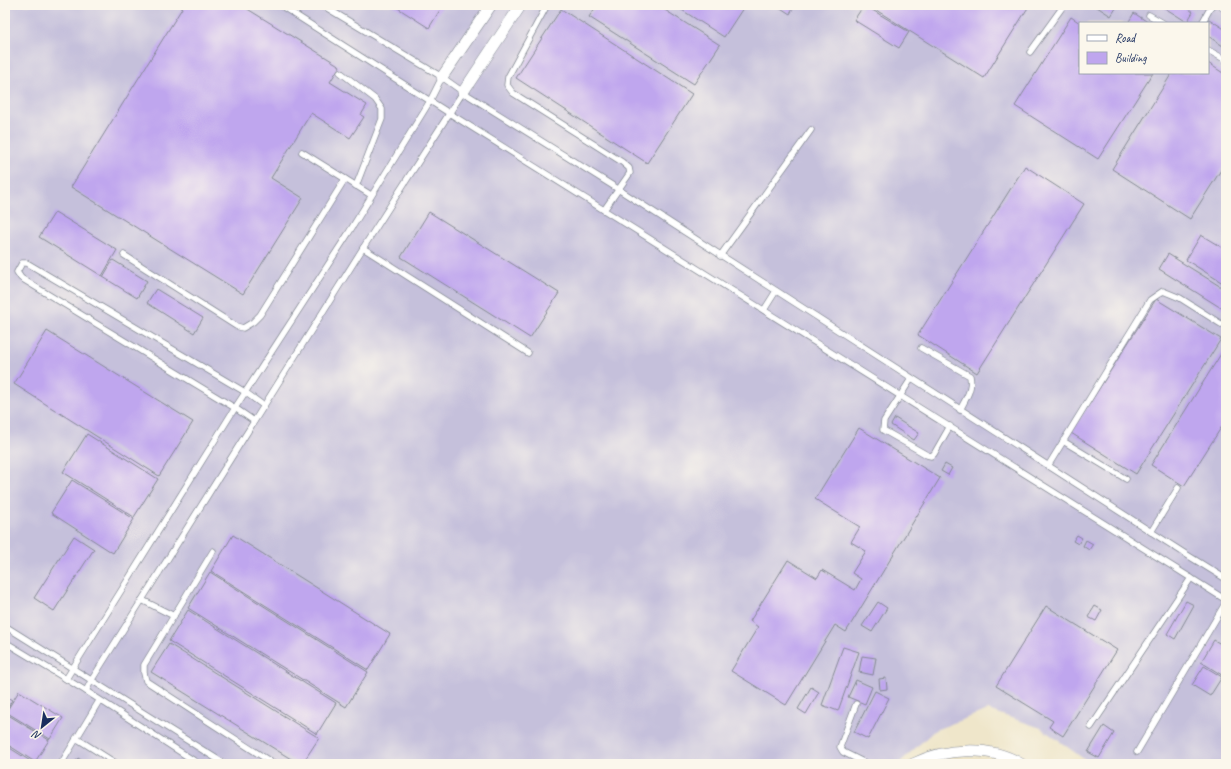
<svg xmlns="http://www.w3.org/2000/svg" width="1231" height="769" viewBox="0 0 1231 769" font-family="Caveat,sans-serif">
<style>
.industrial{fill:#c5c0db;fill-rule:evenodd}
.building{fill:#bfa6ee}
.lines{fill:none;stroke-linecap:round;stroke-linejoin:round}
.lane-casing{stroke:#858a94;stroke-width:7}
.street-casing{stroke:#858a94;stroke-width:12}
.lane{stroke:#fff;stroke-width:5.5}
.street{stroke:#fff;stroke-width:11}
</style>
<rect width="100%" height="100%" fill="#fbf7ec"/>
<filter id="ink" filterUnits="userSpaceOnUse"><feTurbulence type="fractalNoise" baseFrequency=".025" numOctaves="2"/><feDisplacementMap in="SourceGraphic" scale="8" xChannelSelector="R" yChannelSelector="G"/><feConvolveMatrix kernelMatrix="1 2 1 2 8 2 1 2 1" color-interpolation-filters="sRGB"/></filter>
<filter id="wash" filterUnits="userSpaceOnUse"><feTurbulence type="fractalNoise" baseFrequency=".012" numOctaves="4" result="noise"/><feDisplacementMap in="SourceGraphic" scale="16" xChannelSelector="R" yChannelSelector="G"/><feGaussianBlur stdDeviation="0.9" result="paint"/><feColorMatrix in="noise" values="0 0 0 0 0 0 0 0 0 0 0 0 0 0 0 0 0 1.4 0 .05"/><feComposite in="paint" operator="in"/></filter>
<g filter="url(#wash)">
<rect width="100%" height="100%" fill="#efe6ca"/>
<path class="industrial" d="M5,5H1226V764H1091L1041,728L988,710L935,730L898,764H5ZM1080,23H1208V73H1080Z"/>
<g id="blocks">
<g class="building">
<polygon points="184,5 241,5 340,66 330,82 367,105 361,115 364,117 350,138 311,113 271,178 303,198 243,294 71,187"/>
<polygon points="393,5 443,5 429,28"/>
<polygon points="597,5 657,5 720,45 694,84 589,17"/>
<polygon points="674,5 745,5 724,37"/>
<polygon points="776,5 795,5 790,14"/>
<polygon points="864,5 909,32 899,48 854,20"/>
<polygon points="868,5 1027,5 1029,6 984,78"/>
<polygon points="1094,5 1118,5 1111,16"/>
<polygon points="1160,5 1183,5 1193,12 1187,22"/>
<polygon points="561,9 692,94 647,163 516,78"/>
<polygon points="1134,13 1149,23 1128,23"/>
<polygon points="1071,17 1080,23 1080,73 1153,73 1098,159 1015,106"/>
<polygon points="1209,19 1226,30 1226,48 1208,36 1208,23 1206,23"/>
<polygon points="1208,63 1226,75 1226,162 1190,219 1112,169 1172,73 1208,73"/>
<polygon points="1025,166 1084,204 977,373 918,335"/>
<polygon points="55,212 117,250 102,276 39,237"/>
<polygon points="429,212 559,293 530,338 401,257"/>
<polygon points="1201,235 1226,250 1226,285 1186,260"/>
<polygon points="1168,254 1226,290 1226,311 1159,269"/>
<polygon points="113,260 147,281 137,298 103,277"/>
<polygon points="156,289 203,318 194,333 147,303"/>
<polygon points="1156,299 1221,339 1136,474 1071,433"/>
<polygon points="47,331 193,422 159,476 14,384"/>
<polygon points="1226,346 1226,420 1184,486 1151,465"/>
<polygon points="895,418 919,433 914,440 891,425"/>
<polygon points="859,428 940,478 846,632 835,625 786,705 731,671 758,627 750,621 788,560 817,578 822,570 855,590 861,579 852,573 866,551 851,542 860,527 815,499"/>
<polygon points="87,434 158,479 134,517 63,472"/>
<polygon points="945,464 952,468 948,475 941,471"/>
<polygon points="72,480 134,519 113,553 51,513"/>
<polygon points="233,535 390,634 368,670 211,571"/>
<polygon points="1077,535 1082,538 1078,544 1073,541"/>
<polygon points="74,536 94,549 54,611 34,598"/>
<polygon points="1086,540 1093,544 1089,550 1083,546"/>
<polygon points="210,572 368,672 346,707 188,608"/>
<polygon points="1186,601 1194,605 1175,639 1167,634"/>
<polygon points="878,602 887,608 872,632 862,626"/>
<polygon points="1046,606 1117,650 1063,736 1049,727 1053,721 996,686"/>
<polygon points="1095,606 1102,610 1096,621 1088,617"/>
<polygon points="188,610 336,703 317,734 169,641"/>
<polygon points="1214,640 1226,647 1226,675 1225,677 1201,662"/>
<polygon points="169,644 319,738 302,764 299,764 151,672"/>
<polygon points="843,647 859,652 838,711 822,705"/>
<polygon points="862,656 876,658 873,675 859,672"/>
<polygon points="1204,666 1222,677 1210,696 1192,685"/>
<polygon points="886,678 887,689 880,690 879,679"/>
<polygon points="856,680 872,687 865,704 848,697"/>
<polygon points="811,687 819,692 806,714 798,709"/>
<polygon points="19,691 63,718 50,739 6,712"/>
<polygon points="875,691 889,698 868,739 854,732"/>
<polygon points="5,696 12,700 5,712"/>
<polygon points="5,713 49,740 35,762 5,743"/>
<polygon points="1104,726 1114,733 1099,758 1088,752"/>
<polygon points="5,745 35,764 5,764"/>
<polygon points="78,758 87,764 75,764"/>
</g>
</g>
</g>
<g filter="url(#ink)">
<use href="#blocks" fill-opacity="0" stroke="#858a94" stroke-width="1"/>
<g class="lines">
<defs>
<g id="lane">
<polyline points="280,5 449,113 1226,600"/>
<polyline points="322,5 442,77 463,92 618,189 1184,553 1226,579"/>
<polyline points="546,5 546,7 508,77 507,85 513,93 622,162 629,168 630,173 604,210"/>
<polyline points="1149,15 1163,23"/>
<polyline points="1202,23 1212,5"/>
<polyline points="1208,50 1226,60"/>
<polyline points="1030,52 1064,5"/>
<polyline points="340,72 375,99 382,109 382,119 356,186"/>
<polyline points="302,152 371,195"/>
<polyline points="363,248 528,353"/>
<polyline points="124,255 236,326 243,328 253,322 260,315 345,179"/>
<polyline points="720,256 811,130"/>
<polyline points="764,310 776,291"/>
<path d="M921,348L970,376C973,389 966,398 960,410"/>
<polyline points="911,379 884,421 883,430 927,455 931,456 934,454 950,426"/>
<polyline points="254,421 235,408 21,278 17,272 22,263 27,263 245,392 264,406"/>
<polyline points="1063,441 1126,479"/>
<polyline points="1048,466 1150,300 1163,291 1180,298 1221,324"/>
<polyline points="1151,532 1178,488"/>
<polyline points="213,551 144,665 144,673 146,681 274,764"/>
<polyline points="142,600 174,616"/>
<polyline points="5,626 225,764"/>
<polyline points="5,642 86,691 199,764"/>
<polyline points="66,679 235,408 348,234 430,101 442,77"/>
<polyline points="86,691 91,681 363,248 463,92"/>
<polyline points="856,704 840,747 843,752 867,764"/>
<polyline points="1091,727 1191,578"/>
<polyline points="76,738 117,764"/>
<polyline points="1137,752 1226,602"/>
<polyline points="61,764 99,701"/>
</g>
<g id="street">
<polyline points="1223,5 1226,7"/>
<polyline points="442,77 491,5"/>
<polyline points="463,92 521,5"/>
<path d="M913,764C944,748 990,745 1021,764"/>
</g>
</defs>
<use href="#lane" class="lane-casing"/>
<use href="#street" class="street-casing"/>
<use href="#lane" class="lane"/>
<use href="#street" class="street"/>
</g>
</g>
<rect width="1231" height="769" fill="none" stroke="#fbf7ec" stroke-width="20"/>
<rect x="1079" y="22" width="130" height="52" fill="#fbf7ec" stroke="#a1a7b3"/>
<rect x="1087" y="35" width="20" height="6" fill="#ffffff" stroke="#a1a7b3"/>
<text x="1115" y="42" font-size="12" fill="#1b2f5e">Road</text>
<rect x="1087" y="52" width="20" height="12" fill="#bfa6ee" stroke="#a1a7b3"/>
<text x="1115" y="62" font-size="12" fill="#1b2f5e">Building</text>
<g transform="translate(42 727) rotate(210)" stroke="#fbf7ec" stroke-width="3" paint-order="stroke">
<path d="M0-3L7 15L0 10L-7 15Z" fill="#1b2f5e"/>
<text y="-6" font-size="11" font-weight="bold" text-anchor="middle" fill="#1b2f5e">N</text>
</g>
</svg>
